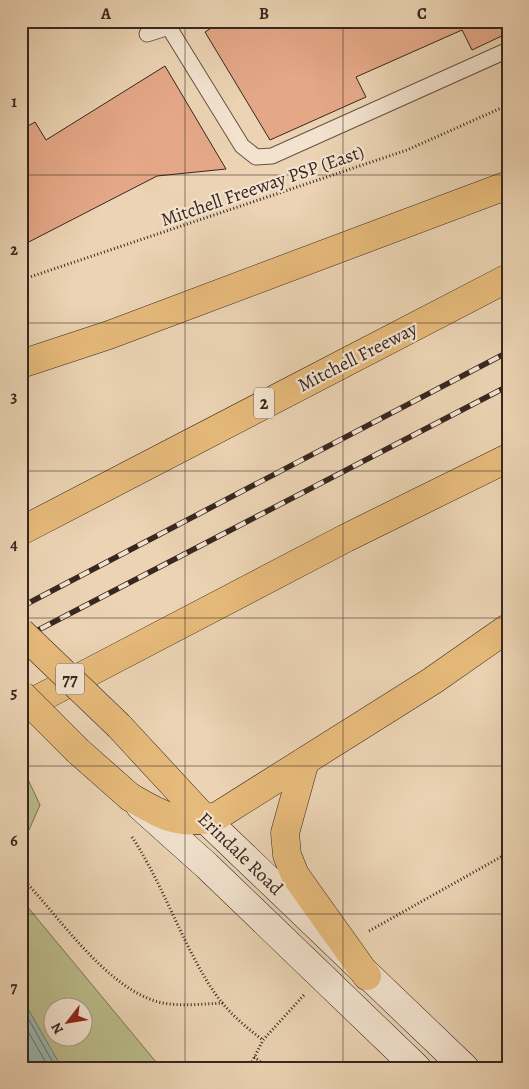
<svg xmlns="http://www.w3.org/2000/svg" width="529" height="1089" viewBox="0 0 529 1089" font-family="Alegreya,serif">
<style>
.green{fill:#bbbb8a;stroke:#7a7155;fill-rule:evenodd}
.water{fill:#98b7b0;stroke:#727d76}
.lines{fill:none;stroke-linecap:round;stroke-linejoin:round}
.shore{stroke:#686f68;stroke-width:1}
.building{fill:#e4a888;stroke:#382720}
.lane-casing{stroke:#655245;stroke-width:17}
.secondary-casing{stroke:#382720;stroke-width:29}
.primary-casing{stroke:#382720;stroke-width:29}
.highway-casing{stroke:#382720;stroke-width:29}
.path{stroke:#382720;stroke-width:3;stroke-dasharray:1 2.5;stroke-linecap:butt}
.lane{stroke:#f2e2ce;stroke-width:15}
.secondary{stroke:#f2e2ce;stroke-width:28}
.primary{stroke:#e6ba7a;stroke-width:28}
.highway{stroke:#e6ba7a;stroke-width:28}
.rail-casing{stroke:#382720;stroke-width:5.5}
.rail{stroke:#f2e2ce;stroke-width:4;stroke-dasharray:11;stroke-linecap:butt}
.primary-bridge-casing{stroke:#382720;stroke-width:29;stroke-linecap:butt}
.primary-bridge{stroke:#e6ba7a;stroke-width:28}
.grid{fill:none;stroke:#382720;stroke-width:1;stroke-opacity:0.55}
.labels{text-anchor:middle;stroke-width:4.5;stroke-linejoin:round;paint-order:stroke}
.shield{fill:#f2e2ce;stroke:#705f54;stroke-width:1}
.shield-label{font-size:18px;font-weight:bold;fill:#382720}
.street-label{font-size:19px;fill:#382720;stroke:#f2e2ce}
.neatline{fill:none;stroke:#382720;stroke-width:2}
.grid-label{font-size:16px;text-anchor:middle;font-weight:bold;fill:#382720}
</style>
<rect width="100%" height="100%" fill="#ebd3b3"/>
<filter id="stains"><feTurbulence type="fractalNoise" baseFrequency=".004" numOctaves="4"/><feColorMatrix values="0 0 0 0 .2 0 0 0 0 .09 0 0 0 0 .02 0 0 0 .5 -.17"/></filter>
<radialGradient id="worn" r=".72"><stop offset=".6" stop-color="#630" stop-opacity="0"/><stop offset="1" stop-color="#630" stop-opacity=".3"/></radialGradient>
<g class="green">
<polygon points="24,771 40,805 21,848 21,773"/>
<path d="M21,899L161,1068H21ZM52,1006H82V1036H52Z"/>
</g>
<polygon class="water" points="21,971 27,1007 62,1068 21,1068"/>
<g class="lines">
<g class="shore">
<polyline points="21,1003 23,1009 56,1068"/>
<polyline points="21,1019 49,1068"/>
</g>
</g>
<g class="building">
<polygon points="222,21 508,21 508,33 472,50 462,30 356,77 366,97 270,140 205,32"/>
<polygon points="165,66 226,169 157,176 21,246 21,130 35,122 46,140"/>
</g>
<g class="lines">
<defs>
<g id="lane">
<polyline points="165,21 242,146 256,157 272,156 508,50"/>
<polyline points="147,34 169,27"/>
</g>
<g id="secondary">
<polyline points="140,806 207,866 417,1068"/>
<polyline points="206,820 465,1068"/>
</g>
<g id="primary">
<polyline points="119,726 206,820"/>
<polyline points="78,751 130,797"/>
</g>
<g id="highway">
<polyline points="21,364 109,335 508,185"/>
<polyline points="21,531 508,278"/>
<polyline points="21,708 346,538 508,458"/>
<polyline points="305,761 285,833 287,855 295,875 367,976"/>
<path d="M130,797C162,815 182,829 219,815L432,681L508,628"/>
</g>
</defs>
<use href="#lane" class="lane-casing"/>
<use href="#secondary" class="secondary-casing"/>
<use href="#primary" class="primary-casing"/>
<use href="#highway" class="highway-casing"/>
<g class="path">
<polyline points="21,280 407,150 508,105"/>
<path d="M132,837C164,886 182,944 214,992C227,1011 244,1026 263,1040"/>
<path d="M21,877C60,917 104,986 158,1002C179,1007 202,1004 223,1003"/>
<polyline points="369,931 508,853"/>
<polyline points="254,1057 269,1068"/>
<polyline points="249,1068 263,1040 304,995"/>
</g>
<use href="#lane" class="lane"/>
<use href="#secondary" class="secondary"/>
<use href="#primary" class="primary"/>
<use href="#highway" class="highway"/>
<defs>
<g id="rail">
<polyline points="21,607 508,352"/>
<polyline points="21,639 508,386"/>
</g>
</defs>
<use href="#rail" class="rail-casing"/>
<use href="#rail" class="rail"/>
<defs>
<g id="primary-bridge">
<polyline points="21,632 119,726"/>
<polyline points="21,694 78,751"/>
</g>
</defs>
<use href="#primary-bridge" class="primary-bridge-casing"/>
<use href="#primary-bridge" class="primary-bridge"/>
</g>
<path class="grid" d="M185,21V1068M343,21V1068M21,175H508M21,323H508M21,471H508M21,618H508M21,766H508M21,914H508"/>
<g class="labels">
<g class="shield">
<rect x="254" y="387.5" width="20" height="31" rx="4"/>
<rect x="56" y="663.5" width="28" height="31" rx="4"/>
</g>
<g class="shield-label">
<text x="264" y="409">2</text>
<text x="70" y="685">77</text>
</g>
<g class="street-label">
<text transform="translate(262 185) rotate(-19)" y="7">Mitchell Freeway PSP (East)</text>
<text transform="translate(357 356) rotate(-27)" y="7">Mitchell Freeway</text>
<text transform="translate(241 853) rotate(44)" y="7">Erindale Road</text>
</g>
</g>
<rect width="529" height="1089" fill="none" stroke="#ebd3b3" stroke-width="55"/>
<g transform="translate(68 1022) rotate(239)"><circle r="24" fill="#f2e2ce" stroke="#a89788"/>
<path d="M0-4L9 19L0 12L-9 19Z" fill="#8f2418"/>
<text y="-8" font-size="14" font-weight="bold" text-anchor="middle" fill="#382720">N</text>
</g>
<rect x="28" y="28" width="474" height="1034" class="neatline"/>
<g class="grid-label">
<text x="106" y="19">A</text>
<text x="264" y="19">B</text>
<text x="422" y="19">C</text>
<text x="14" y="107">1</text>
<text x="14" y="255">2</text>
<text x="14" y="402">3</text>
<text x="14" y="550">4</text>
<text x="14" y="698">5</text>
<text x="14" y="846">6</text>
<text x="14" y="993">7</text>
</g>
<rect width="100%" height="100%" filter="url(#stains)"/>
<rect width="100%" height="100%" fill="url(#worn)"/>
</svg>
